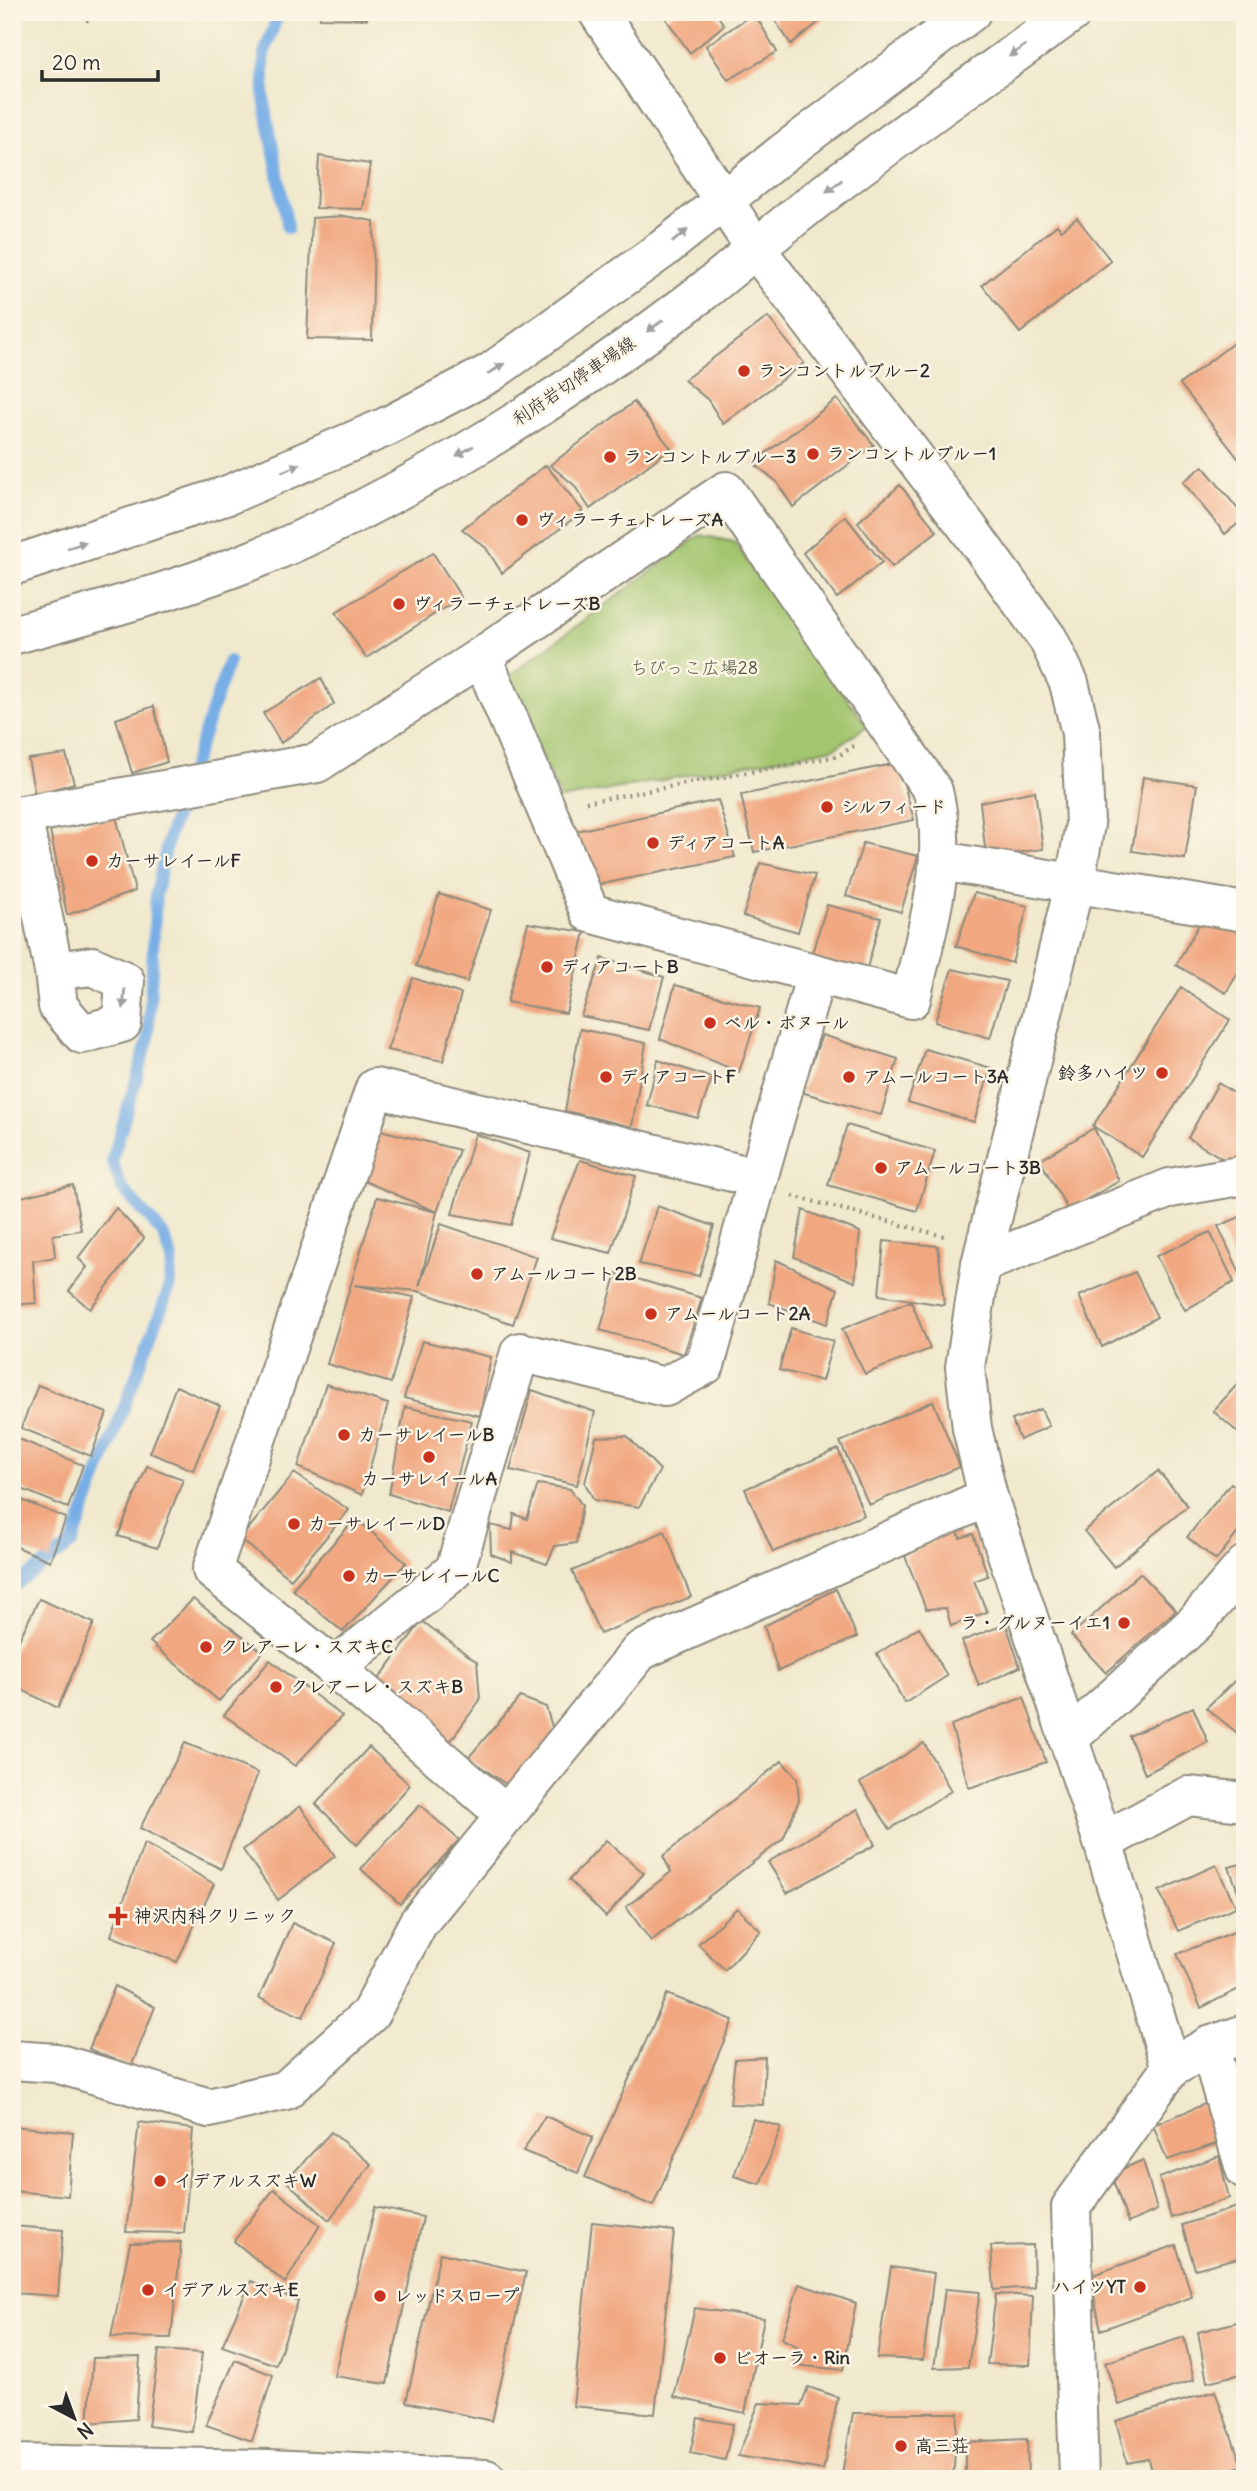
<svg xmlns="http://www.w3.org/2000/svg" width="1257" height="2491" viewBox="0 0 1257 2491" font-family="Delius,'Klee One',sans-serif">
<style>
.green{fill:#a3c56e;stroke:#67784c;stroke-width:2}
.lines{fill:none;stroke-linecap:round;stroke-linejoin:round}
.stream{stroke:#77aee6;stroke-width:12}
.building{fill:#f1a881}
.minor-casing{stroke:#8e8a7c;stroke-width:42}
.tertiary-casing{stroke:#8e8a7c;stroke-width:42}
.secondary-casing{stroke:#8e8a7c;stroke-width:42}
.path{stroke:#8e8a7c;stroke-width:4.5;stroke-dasharray:2 5;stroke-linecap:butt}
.minor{stroke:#fff;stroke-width:38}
.tertiary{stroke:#fff;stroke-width:38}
.secondary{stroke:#fff;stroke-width:38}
.oneway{fill:#a0a0a0}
.poi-dot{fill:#c8321e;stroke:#fcf5e5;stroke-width:2.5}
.labels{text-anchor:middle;stroke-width:5;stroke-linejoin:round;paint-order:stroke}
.poi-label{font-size:18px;font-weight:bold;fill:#2b2b2b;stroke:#fcf5e5;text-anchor:start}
.street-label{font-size:18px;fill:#2b2b2b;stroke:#fcf5e5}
.park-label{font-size:18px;fill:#4f593f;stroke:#fcf5e5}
</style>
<rect width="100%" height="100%" fill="#fcf5e5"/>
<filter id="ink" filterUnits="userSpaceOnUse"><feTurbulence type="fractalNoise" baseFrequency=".0143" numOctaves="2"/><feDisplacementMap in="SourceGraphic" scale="14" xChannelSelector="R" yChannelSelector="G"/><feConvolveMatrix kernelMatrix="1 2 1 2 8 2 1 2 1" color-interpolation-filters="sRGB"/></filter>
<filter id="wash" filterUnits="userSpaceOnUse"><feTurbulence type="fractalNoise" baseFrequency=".00686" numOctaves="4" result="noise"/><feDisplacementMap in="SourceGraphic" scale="28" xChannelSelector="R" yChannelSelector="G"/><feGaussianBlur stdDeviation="1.57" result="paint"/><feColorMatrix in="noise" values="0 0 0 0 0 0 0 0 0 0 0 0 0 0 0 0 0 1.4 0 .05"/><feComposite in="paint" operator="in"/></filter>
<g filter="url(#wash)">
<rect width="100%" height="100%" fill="#f0e9cd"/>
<polygon class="green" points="700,535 734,542 867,726 835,748 561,799 505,679"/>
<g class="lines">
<g class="stream">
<polyline points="279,12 264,54 264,98 288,228"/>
<polyline points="12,1588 72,1544 169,1289 172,1259 163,1234 121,1187 112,1160 148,1040 156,894 169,835 229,661"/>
</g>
</g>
<g id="blocks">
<g class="building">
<polygon points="320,12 368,12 367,19 320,18"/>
<polygon points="675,12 715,12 724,25 690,53 666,19"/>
<polygon points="769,12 832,12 791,44"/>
<polygon points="754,13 777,52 728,80 706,46"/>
<polygon points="319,156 370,164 363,209 316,208"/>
<polygon points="344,216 374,221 372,340 307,339 312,218"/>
<polygon points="1077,218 1111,261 1020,333 982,285 1057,225 1061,230"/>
<polygon points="768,317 804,363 723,424 708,400 684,380"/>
<polygon points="1245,334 1245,467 1180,384"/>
<polygon points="837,399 874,445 793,507 777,482 753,463"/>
<polygon points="634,402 671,448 590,509 574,485 550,465"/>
<polygon points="546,465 583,511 502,573 486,548 462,529"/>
<polygon points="1203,466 1245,518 1225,534 1183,482"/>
<polygon points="900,485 937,531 892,567 858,522"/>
<polygon points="845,516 882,562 837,598 803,553"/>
<polygon points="433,553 461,597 366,658 336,612"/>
<polygon points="321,678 334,704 281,743 263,713"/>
<polygon points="154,706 167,762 132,773 116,719"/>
<polygon points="66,754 74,783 35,795 28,759"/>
<polygon points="898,763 914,820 754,852 741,795"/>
<polygon points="1143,777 1197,785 1185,859 1132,851"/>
<polygon points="1035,791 1043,849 986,857 980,802"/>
<polygon points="718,800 735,857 587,887 572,832"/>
<polygon points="116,816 135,891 67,915 50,830"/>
<polygon points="863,843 918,856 901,912 846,896"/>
<polygon points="760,863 815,875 798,932 743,916"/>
<polygon points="974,893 1028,906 1012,963 956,946"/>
<polygon points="439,894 491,910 467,982 416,966"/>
<polygon points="827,905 881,918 865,975 810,959"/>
<polygon points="1207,910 1245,935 1245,961 1226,993 1176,965"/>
<polygon points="528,923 585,932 566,1013 507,1002"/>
<polygon points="602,958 664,977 649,1030 581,1016"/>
<polygon points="952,969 1007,981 990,1038 935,1022"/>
<polygon points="413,978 461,994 443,1061 387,1050"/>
<polygon points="675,985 760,1008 739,1072 660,1039"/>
<polygon points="1181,987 1230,1020 1142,1157 1093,1126"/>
<polygon points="580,1029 646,1043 632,1127 565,1111"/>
<polygon points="822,1035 898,1059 881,1115 801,1092"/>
<polygon points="925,1049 991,1068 974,1122 908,1102"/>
<polygon points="658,1060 712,1078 698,1118 647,1105"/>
<polygon points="1218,1083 1245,1100 1245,1153 1237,1167 1188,1138"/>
<polygon points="847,1125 935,1151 917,1211 828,1185"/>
<polygon points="1094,1128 1119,1181 1068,1210 1040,1160"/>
<polygon points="380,1130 459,1150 437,1212 419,1287 441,1224 537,1257 513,1324 418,1291 354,1285 414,1297 391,1383 327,1364 377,1197 437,1212 364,1181"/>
<polygon points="475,1134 530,1153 511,1225 452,1214"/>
<polygon points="580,1160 636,1176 611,1253 550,1238"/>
<polygon points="73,1185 81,1230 53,1235 55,1257 33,1261 36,1303 12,1305 12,1199"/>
<polygon points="657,1206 714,1226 699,1276 639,1264"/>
<polygon points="116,1208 144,1238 90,1309 69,1291 87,1267 78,1258"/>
<polygon points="803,1210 860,1232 855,1282 794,1257"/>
<polygon points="1245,1215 1245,1284 1218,1226"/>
<polygon points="1210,1232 1234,1282 1185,1310 1156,1256"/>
<polygon points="884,1241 938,1246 944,1305 879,1295"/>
<polygon points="776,1260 838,1289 827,1324 769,1303"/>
<polygon points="1135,1272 1157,1317 1102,1347 1079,1296"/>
<polygon points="617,1273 702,1298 684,1354 600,1330"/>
<polygon points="911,1301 930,1349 865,1374 842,1329"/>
<polygon points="791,1328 833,1341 822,1381 779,1370"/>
<polygon points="422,1341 491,1357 480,1416 404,1398"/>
<polygon points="1245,1376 1245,1435 1243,1437 1213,1411"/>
<polygon points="326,1384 388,1404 362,1495 298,1467"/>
<polygon points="38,1385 107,1413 91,1456 21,1428"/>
<polygon points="176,1386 220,1406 193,1470 150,1453"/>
<polygon points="532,1390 595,1412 577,1485 510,1470"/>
<polygon points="933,1401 960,1467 869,1505 840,1442"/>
<polygon points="405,1407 472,1421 448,1512 389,1494"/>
<polygon points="1041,1409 1049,1426 1020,1440 1012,1420"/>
<polygon points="627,1436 660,1470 639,1507 594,1500 585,1483 596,1437"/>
<polygon points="14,1437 83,1465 68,1508 12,1485"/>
<polygon points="838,1449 864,1515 773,1552 745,1489"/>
<polygon points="147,1466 183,1479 157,1548 118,1536"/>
<polygon points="1158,1471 1188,1506 1114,1567 1084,1531"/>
<polygon points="294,1473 349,1510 291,1579 240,1539"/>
<polygon points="1231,1483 1245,1494 1245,1524 1216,1560 1187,1537"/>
<polygon points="538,1484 570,1489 582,1505 576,1543 555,1546 547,1564 512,1552 512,1562 491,1554 490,1525 512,1530 514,1514 527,1519"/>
<polygon points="12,1496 66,1518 50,1561 12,1545"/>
<polygon points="356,1518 406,1563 343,1632 292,1589"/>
<polygon points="957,1528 960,1538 973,1534 988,1576 974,1581 987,1612 951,1626 946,1608 926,1609 905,1556"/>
<polygon points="665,1531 691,1597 600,1634 572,1571"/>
<polygon points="1140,1573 1176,1610 1106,1673 1071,1635"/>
<polygon points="836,1589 857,1637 778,1671 764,1626"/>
<polygon points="39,1599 94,1623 58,1708 12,1685 12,1654"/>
<polygon points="193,1599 263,1652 219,1701 150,1642"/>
<polygon points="422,1621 477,1662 480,1700 444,1750 376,1683"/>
<polygon points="1006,1624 1020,1667 979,1686 962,1641"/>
<polygon points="919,1627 947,1676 905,1703 877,1654"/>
<polygon points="270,1660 342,1716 295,1766 224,1715"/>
<polygon points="1245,1671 1245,1739 1206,1708"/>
<polygon points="520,1697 546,1707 556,1740 513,1789 468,1758"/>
<polygon points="1024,1697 1046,1762 969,1788 951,1725"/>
<polygon points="1193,1707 1208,1742 1145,1774 1129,1736"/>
<polygon points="185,1743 258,1773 221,1869 140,1828"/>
<polygon points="924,1743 951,1791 890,1829 860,1783"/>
<polygon points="369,1747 410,1785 357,1845 316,1804"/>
<polygon points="782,1761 797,1778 799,1800 783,1839 651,1941 626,1907 671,1872 663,1856"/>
<polygon points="420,1805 459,1840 400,1904 361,1869"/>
<polygon points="300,1806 335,1856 278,1900 243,1850"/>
<polygon points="858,1809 875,1845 787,1893 768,1862"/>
<polygon points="606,1840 644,1873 606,1917 569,1880"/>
<polygon points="144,1843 214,1884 177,1962 111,1936"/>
<polygon points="1245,1863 1245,1908 1244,1908 1229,1867"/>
<polygon points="1216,1865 1236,1907 1178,1931 1159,1891"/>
<polygon points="737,1908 761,1931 725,1970 698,1944"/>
<polygon points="292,1923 336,1943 303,2017 259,1998"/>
<polygon points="1242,1929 1245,1986 1201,2008 1177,1954"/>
<polygon points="115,1986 155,2007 131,2067 89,2049"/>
<polygon points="667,1994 733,2020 653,2206 585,2177"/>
<polygon points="765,2057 763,2105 730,2104 735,2059"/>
<polygon points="1212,2101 1225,2141 1167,2160 1153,2125"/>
<polygon points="545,2116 593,2137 578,2173 523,2151"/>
<polygon points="753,2119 781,2127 760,2184 734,2176"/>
<polygon points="139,2122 193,2129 184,2233 126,2232"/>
<polygon points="12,2126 73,2132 68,2196 12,2191"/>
<polygon points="331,2132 371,2164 329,2220 286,2181"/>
<polygon points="1219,2156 1229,2198 1171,2218 1159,2178"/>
<polygon points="1143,2160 1157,2210 1128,2223 1111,2174"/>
<polygon points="274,2189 320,2225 285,2283 234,2241"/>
<polygon points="1240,2206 1245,2228 1245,2256 1195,2269 1182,2225"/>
<polygon points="375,2207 423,2217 387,2384 334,2376"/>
<polygon points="592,2222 674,2231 655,2414 573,2406"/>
<polygon points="12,2226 63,2230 58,2296 12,2293"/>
<polygon points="181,2242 171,2338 111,2337 130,2243"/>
<polygon points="1033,2245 1034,2287 994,2290 991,2246"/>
<polygon points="1176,2245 1192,2297 1101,2330 1090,2276"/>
<polygon points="440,2253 526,2272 492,2421 406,2402"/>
<polygon points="891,2267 934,2273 923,2360 877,2358"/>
<polygon points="251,2281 298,2301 276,2365 222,2346"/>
<polygon points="799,2284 856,2303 843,2370 794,2365 797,2346 782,2339"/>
<polygon points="945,2289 980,2292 968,2367 934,2368"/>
<polygon points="996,2294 1033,2296 1030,2365 987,2364"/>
<polygon points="695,2308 764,2318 745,2413 674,2397"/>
<polygon points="1245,2320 1245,2373 1207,2382 1198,2332"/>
<polygon points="1184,2337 1194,2380 1119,2405 1105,2363"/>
<polygon points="159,2350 202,2353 192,2432 148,2426"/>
<polygon points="140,2357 136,2419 88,2423 93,2358"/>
<polygon points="235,2360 273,2375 252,2441 206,2425"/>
<polygon points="808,2387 838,2397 823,2470 738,2456 759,2403 801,2405"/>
<polygon points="1215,2391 1242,2466 1198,2479 1153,2479 1148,2459 1127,2463 1116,2421"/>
<polygon points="853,2413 958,2413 953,2479 841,2479"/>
<polygon points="698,2418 733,2424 725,2460 690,2453"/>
<polygon points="1027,2439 1028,2479 965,2479 965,2442"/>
</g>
</g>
</g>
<g filter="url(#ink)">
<use href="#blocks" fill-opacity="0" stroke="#8e8a7c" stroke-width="2"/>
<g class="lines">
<defs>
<g id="minor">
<polyline points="941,861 1245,912"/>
<path d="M54,971L92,966L125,981L122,1023L82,1034L58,1006L54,971L22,815L317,763L482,656L726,491L933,791C951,862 926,929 911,999L590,913L482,656"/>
<polyline points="981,1264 1170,1188 1245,1175"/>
<polyline points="335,1668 455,1570 520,1352 665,1387 705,1365 816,974"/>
<polyline points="1068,1739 1196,1622 1245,1565"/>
<polyline points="506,1815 335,1668 212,1570 375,1088 758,1178"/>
<polyline points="1103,1842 1188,1796 1245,1802"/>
<polyline points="1209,2046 1245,2169"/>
<polyline points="12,2060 56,2063 209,2108 286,2090 370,2014 418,1923 640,1651 988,1497"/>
<polyline points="12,2464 269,2469 486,2479"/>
<polyline points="1079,2479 1071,2207 1171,2068 1209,2046 1245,2034"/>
</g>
<polyline id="tertiary" points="598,12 755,248 969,529 1048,639 1069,683 1081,733 1085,824 1075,882 981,1264 965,1367 972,1428 988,1497 1103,1842 1171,2068"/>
<g id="secondary">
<polyline points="12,566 228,495 388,426 490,373 663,249 783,153 971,12"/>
<path d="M12,635C111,608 209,582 302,539C442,473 577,388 700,294C741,262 780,227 821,196C904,132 989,72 1073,12"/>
</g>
</defs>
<use href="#minor" class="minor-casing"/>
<use href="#tertiary" class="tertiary-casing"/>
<use href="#secondary" class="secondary-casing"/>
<g class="path">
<polyline points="86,21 96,12"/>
<polyline points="586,802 838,756 857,744"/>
<polyline points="793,1196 947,1237"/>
</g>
<use href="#minor" class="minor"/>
<use href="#tertiary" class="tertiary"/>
<use href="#secondary" class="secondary"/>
</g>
<defs><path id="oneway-solid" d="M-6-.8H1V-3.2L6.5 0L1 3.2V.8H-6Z" transform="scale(1.75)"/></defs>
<g class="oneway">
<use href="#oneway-solid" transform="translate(1017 51) rotate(145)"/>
<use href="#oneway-solid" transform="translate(834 186) rotate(143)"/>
<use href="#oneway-solid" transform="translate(680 236) rotate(-39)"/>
<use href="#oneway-solid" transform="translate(655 326) rotate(145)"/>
<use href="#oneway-solid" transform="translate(496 369) rotate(-33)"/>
<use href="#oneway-solid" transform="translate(465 451) rotate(149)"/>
<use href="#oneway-solid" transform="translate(291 468) rotate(-23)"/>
<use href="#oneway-solid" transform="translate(77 545) rotate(-18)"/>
<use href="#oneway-solid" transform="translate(124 999) rotate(94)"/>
</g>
</g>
<g class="poi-dot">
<circle cx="744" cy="371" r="7"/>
<circle cx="813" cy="454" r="7"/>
<circle cx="610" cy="457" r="7"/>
<circle cx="522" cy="520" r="7"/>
<circle cx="399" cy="604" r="7"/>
<circle cx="827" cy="807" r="7"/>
<circle cx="653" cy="843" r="7"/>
<circle cx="92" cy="861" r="7"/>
<circle cx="547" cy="967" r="7"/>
<circle cx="710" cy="1023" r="7"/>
<circle cx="1162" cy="1073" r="7"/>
<circle cx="606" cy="1077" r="7"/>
<circle cx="849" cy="1077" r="7"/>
<circle cx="881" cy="1168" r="7"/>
<circle cx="477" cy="1274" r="7"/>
<circle cx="651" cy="1314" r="7"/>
<circle cx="344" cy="1435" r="7"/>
<circle cx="429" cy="1457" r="7"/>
<circle cx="294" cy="1524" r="7"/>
<circle cx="349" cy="1576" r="7"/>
<circle cx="1124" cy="1623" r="7"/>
<circle cx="206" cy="1647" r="7"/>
<circle cx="276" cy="1687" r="7"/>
<path d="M114.5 1905.5h7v7h7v7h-7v7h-7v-7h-7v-7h7z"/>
<circle cx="160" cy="2181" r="7"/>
<circle cx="1140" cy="2287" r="7"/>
<circle cx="148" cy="2290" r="7"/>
<circle cx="380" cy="2296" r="7"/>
<circle cx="720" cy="2358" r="7"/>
<circle cx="901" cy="2446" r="7"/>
</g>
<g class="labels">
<g class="poi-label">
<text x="758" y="377">ランコントルブルー2</text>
<text x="827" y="460">ランコントルブルー1</text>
<text x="624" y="463">ランコントルブルー3</text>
<text x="536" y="526">ヴィラーチェトレーズA</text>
<text x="413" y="610">ヴィラーチェトレーズB</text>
<text x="841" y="813">シルフィード</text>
<text x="667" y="849">ディアコートA</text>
<text x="106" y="867">カーサレイールF</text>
<text x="561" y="973">ディアコートB</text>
<text x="724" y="1029">ベル・ボヌール</text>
<text x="1148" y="1079" text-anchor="end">鈴多ハイツ</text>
<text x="620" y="1083">ディアコートF</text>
<text x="863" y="1083">アムールコート3A</text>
<text x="895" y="1174">アムールコート3B</text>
<text x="491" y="1280">アムールコート2B</text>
<text x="665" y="1320">アムールコート2A</text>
<text x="358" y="1441">カーサレイールB</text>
<text x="429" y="1485" text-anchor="middle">カーサレイールA</text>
<text x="308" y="1530">カーサレイールD</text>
<text x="363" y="1582">カーサレイールC</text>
<text x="1110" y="1629" text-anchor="end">ラ・グルヌーイエ1</text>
<text x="220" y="1653">クレアーレ・スズキC</text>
<text x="290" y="1693">クレアーレ・スズキB</text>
<text x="134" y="1922">神沢内科クリニック</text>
<text x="174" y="2187">イデアルスズキW</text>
<text x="1126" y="2293" text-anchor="end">ハイツYT</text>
<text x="162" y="2296">イデアルスズキE</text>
<text x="394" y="2302">レッドスロープ</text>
<text x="734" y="2364">ビオーラ・Rin</text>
<text x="915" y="2452">高三荘</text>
</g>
<g class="street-label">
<text transform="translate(574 381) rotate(-34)" y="6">利府岩切停車場線</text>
</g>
<g class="park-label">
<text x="694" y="674">ちびっこ広場28</text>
</g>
</g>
<rect width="1257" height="2491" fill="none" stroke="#fcf5e5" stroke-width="42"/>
<g transform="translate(74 2418) rotate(139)" stroke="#fcf5e5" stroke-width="5" paint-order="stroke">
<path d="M0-5L12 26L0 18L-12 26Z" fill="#2b2b2b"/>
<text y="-10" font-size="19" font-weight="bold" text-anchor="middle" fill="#2b2b2b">N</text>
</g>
<path d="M42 70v10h116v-10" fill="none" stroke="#2b2b2b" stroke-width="3.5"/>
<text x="52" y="70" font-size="21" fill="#2b2b2b" stroke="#fcf5e5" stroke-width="5" paint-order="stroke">20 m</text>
</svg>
